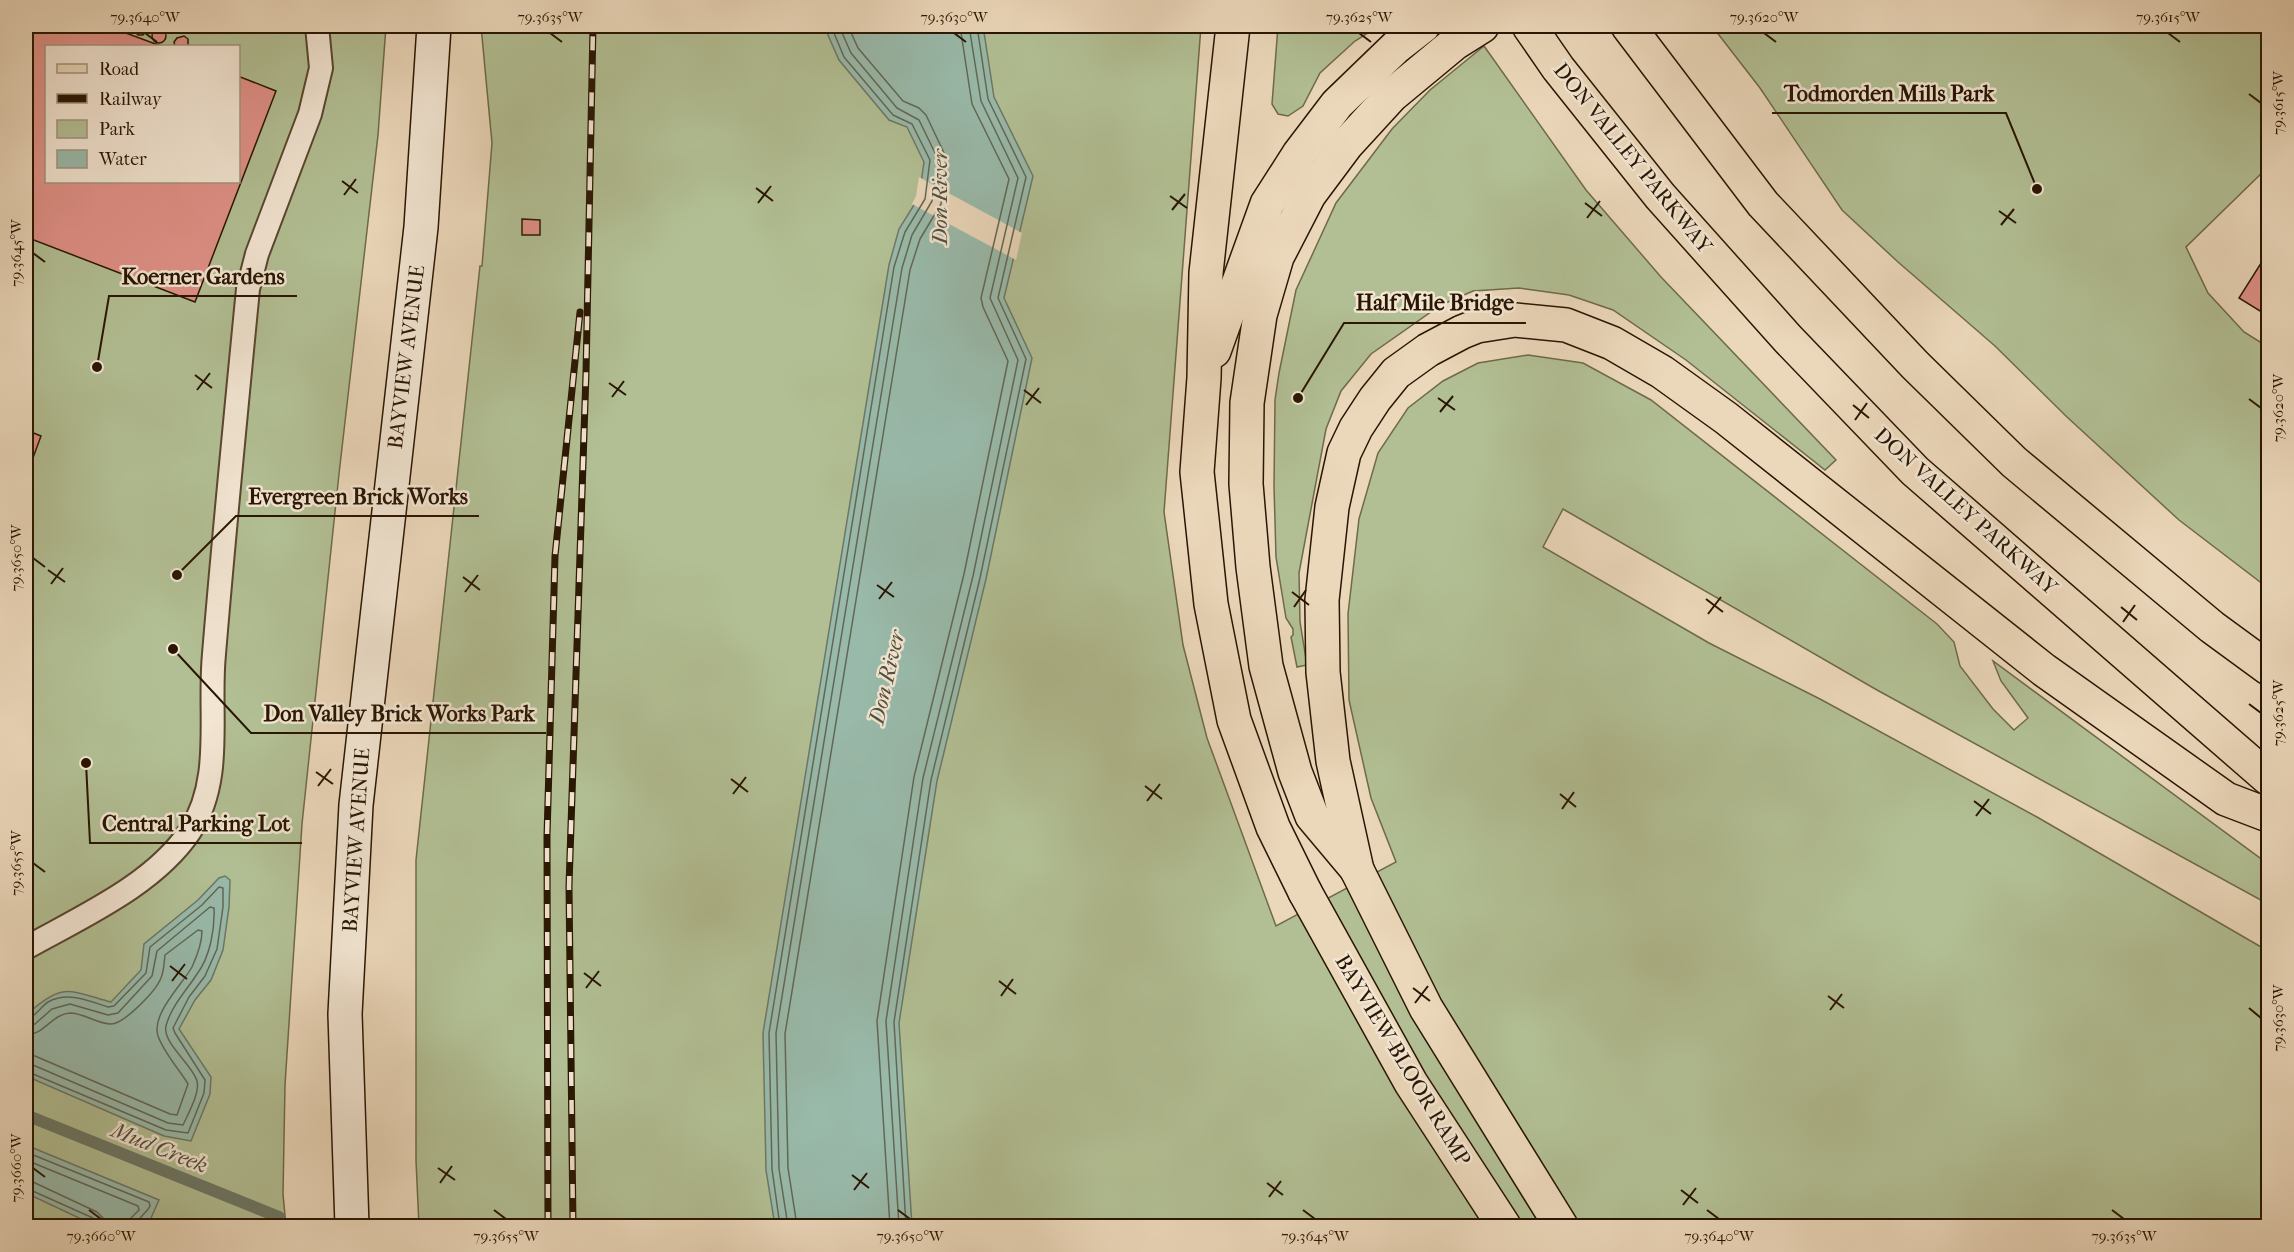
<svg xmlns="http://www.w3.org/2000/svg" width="2294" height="1252" viewBox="0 0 2294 1252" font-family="'IM FELL French Canon',serif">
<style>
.green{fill:#b2bf94;stroke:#6e6a4a;stroke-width:1.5;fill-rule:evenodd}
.water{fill:#99baab;stroke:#6c7867;stroke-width:1.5}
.pier{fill:#ebd7ba}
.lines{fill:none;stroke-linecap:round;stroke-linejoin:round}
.shore{stroke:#616856;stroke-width:1.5}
.stream{stroke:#6c7867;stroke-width:12}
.building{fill:#e09188;stroke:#291601;stroke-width:1.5}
.lane-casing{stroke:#5a462f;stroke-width:26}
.secondary-casing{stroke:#291601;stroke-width:36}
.primary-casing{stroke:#291601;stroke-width:36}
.highway-casing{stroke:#291601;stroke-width:36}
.lane{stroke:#f2e5d2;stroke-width:22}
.secondary{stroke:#f2e5d2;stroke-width:33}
.primary{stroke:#ebd7ba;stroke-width:33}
.highway{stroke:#ebd7ba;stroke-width:33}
.rail-casing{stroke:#291601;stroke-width:7}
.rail{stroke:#f2e5d2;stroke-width:4.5;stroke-dasharray:14;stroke-linecap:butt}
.ticks{fill:none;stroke:#291601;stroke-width:2}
.labels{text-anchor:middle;stroke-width:5;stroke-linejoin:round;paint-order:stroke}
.street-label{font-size:21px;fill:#291601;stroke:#f2e5d2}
.water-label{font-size:22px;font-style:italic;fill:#504f3c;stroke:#f2e5d2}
.leader{fill:none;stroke:#291601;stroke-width:2}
.callout-dot{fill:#291601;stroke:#f2e5d2;stroke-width:2}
.callout-label{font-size:22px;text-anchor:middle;font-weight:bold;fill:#291601;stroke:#f2e5d2;stroke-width:5;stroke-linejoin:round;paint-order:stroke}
.neatline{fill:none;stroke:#291601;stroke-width:2}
.ticks-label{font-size:15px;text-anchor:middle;fill:#291601}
</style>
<rect width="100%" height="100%" fill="#ebd7ba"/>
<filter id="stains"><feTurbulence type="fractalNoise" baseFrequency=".00333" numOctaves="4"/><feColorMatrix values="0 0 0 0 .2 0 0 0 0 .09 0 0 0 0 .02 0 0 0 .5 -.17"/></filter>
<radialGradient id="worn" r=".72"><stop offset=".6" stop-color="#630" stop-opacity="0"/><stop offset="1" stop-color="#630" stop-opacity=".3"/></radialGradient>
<g class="green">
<path d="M26,26H386L378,135L339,474L302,824L285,1085L283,1194L286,1226H26ZM46,46H238V182H46Z"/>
<polygon points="481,26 1201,26 1164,512 1183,645 1207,738 1276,926 1396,862 1371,798 1349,700 1348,614 1359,519 1378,453 1408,408 1443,381 1478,363 1528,355 1583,363 1651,400 1937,624 1954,642 1960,666 1993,709 2014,730 2028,718 2001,681 1993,661 2268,864 2268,904 1877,690 1563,509 1543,547 1709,643 1820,699 2037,817 2268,951 2268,1226 419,1226 416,1161 416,860 480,266 482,266 492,143"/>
<polygon points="1278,26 1379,26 1355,41 1320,73 1303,106 1288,116 1278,114 1272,104"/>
<polygon points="1712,26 2268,26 2268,167 2186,247 2208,293 2244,332 2268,347 2268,588 2179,520 2067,417 1995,346 1898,262 1842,210 1760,88"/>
<polygon points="1484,46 1586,190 1661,277 1836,460 1825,470 1686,360 1613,310 1569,295 1519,288 1473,291 1441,305 1371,354 1341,391 1326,429 1299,573 1300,622 1307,665 1297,667 1291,637 1293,635 1293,629 1286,618 1276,557 1274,486 1275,400 1279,373 1296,290 1336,203 1392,129 1430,90"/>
</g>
<g class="water">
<polygon points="824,26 983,26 994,97 1033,176 1004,298 1032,358 986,579 937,781 899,1023 912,1226 775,1226 766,1170 763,1033 889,265 899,229 919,197 924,162 907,127 889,120 839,60"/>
<path d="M225,876L230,880L229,907L223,950L211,980L195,1000L179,1029L211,1077L210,1094L191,1141L164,1136L26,1076V1015C63,982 67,990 111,1002L141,970L144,944L198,900L219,878Z"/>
<polygon points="26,1145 159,1200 151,1218 139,1226 96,1226 26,1193"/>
</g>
<polygon class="pier" points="919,177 1022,233 1016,260 912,204 916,196"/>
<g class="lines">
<g class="shore">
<path d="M26,1019C36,1017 40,1007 48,1002C68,991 89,1001 108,1007L114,1006L146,973L150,947L202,905L219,887L223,888V907L217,949L205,976L189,997L173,1028L175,1033L205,1080L204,1093L188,1133L166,1130L26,1071"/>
<path d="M26,1026L35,1024L52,1009L70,1004L108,1015L118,1013L152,976L157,951L210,907L214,908C215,929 210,957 197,974C187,990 171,1006 166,1026C162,1043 193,1065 197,1081C200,1093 188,1114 183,1125L168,1123L33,1065L26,1064"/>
<path d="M26,1035C44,1035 52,1014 70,1013C84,1013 97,1024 111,1024C124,1024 156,991 161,978C164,971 164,963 165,955L198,930L202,931C202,943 197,956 192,967C182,985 151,1014 158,1036C164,1053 179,1069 188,1084L177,1115L170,1114L35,1056L26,1055"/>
<path d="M26,1152L149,1202L150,1206C147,1213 137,1218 136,1226"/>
<polyline points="26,1160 138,1206 139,1210 131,1218 129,1226"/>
<polyline points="26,1180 33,1182 97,1212 103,1218 104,1226"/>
<polyline points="26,1188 93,1218 97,1226"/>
<polyline points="780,1226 772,1169 769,1033 894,267 905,232 925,199 930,160 912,124 893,115 844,57 831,26"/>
<polyline points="788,1226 779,1169 776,1033 902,268 912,235 932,201 938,159 919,120 897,108 851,53 839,26"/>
<polyline points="797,1226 788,1168 785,1034 910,270 920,239 941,204 946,157 926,115 919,108 903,101 858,48 848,26"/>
<polyline points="890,1226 877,1021 914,777 964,574 1008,361 983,307 981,298 1009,179 972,104 960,26"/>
<polyline points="899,1226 886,1021 923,778 973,576 1018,360 990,298 1018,178 981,101 969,26"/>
<polyline points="906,1226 894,1022 931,780 980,578 1026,359 998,298 1026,177 988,99 977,26"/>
</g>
<polyline class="stream" points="26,1115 279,1217"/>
</g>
<g class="building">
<polygon points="26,26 107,26 161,46 46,46 46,182 238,182 238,76 276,91 195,302 26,237"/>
<polygon points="133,26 147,26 146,31 143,35 138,35 134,31"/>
<circle cx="159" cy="36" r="7"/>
<polygon points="184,36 188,39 188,46 175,46 174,42 177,38"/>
<polygon points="522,219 540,220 540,235 522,235"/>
<polygon points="2263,260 2268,263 2268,316 2239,298"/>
<polygon points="26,430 41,436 26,477"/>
</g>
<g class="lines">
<defs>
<path id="lane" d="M26,948C81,917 154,885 190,831C224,779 208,713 214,654C224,533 236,411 248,289L257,254L310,114L321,68L317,26"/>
<polyline id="secondary" points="352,1226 345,1014 356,805 421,227 434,26"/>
<g id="primary">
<polyline points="1357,870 1426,1008 1561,1226"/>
<polyline points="1305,892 1411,1083 1504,1226"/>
</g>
<g id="highway">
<polyline points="1233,26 1206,273 1204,378 1197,472 1211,604 1234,720 1273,827 1305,892"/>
<polyline points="1529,26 1558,68 1660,196 1788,339 1915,471 2268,778"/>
<polyline points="1628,26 1763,204 1915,365 2014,462 2212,627 2268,668"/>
<polyline points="1214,351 1267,204 1299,154 1337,104 1396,47 1423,26"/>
<polyline points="1354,866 1312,816 1295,772 1266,666 1253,567 1246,484 1247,403 1260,315 1277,257 1309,195 1347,144 1391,96 1455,43 1482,26"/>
<polyline points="1357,870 1333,761 1323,672 1322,600 1332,507 1344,453 1356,428 1375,399 1396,373 1428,350 1462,332 1477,326 1515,320 1566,325 1612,343 1662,372 1726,418 2044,670 2226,799 2268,815"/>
</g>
</defs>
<use href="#lane" class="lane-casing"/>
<use href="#secondary" class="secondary-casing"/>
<use href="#primary" class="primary-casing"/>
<use href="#highway" class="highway-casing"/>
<use href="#lane" class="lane"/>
<use href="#secondary" class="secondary"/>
<use href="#primary" class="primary"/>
<use href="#highway" class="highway"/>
<defs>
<g id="rail">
<polyline points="548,1226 547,836 555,556 580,312"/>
<polyline points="573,1226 569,886 586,373 593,26"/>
</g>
</defs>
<use href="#rail" class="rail-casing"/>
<use href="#rail" class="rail"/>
</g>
<path class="ticks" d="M145,33L157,42M550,33L562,42M954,33L966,42M1359,33L1371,42M1764,33L1776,42M2168,33L2180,42M2249,94L2261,103M342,181L358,193M756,188L773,201M344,195L356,179M1170,196L1187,208M758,203L771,186M1585,203L1602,216M1172,210L1185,194M1999,211L2016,223M1587,218L1600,201M2001,225L2014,209M33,253L45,262M195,375L212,388M609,383L626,395M197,390L210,373M1024,390L1041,403M612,397L624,381M1438,398L1455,410M2249,399L2261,408M1026,405L1039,388M1853,405L1869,418M1440,412L1453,396M1855,420L1867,403M33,558L45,567M48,570L65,582M463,577L480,590M51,584L63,568M877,585L894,597M465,592L478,575M1292,592L1309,605M879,599L892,582M1706,599L1723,612M1294,607L1306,590M2121,607L2137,620M1708,614L1721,597M2123,622L2135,605M2249,704L2261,713M316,772L333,784M731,779L748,792M318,786L331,769M1145,786L1162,799M733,794L746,777M1560,794L1576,807M1147,801L1160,784M1974,801L1991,814M1562,809L1574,792M1976,816L1989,799M33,863L45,872M170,966L187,979M584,973L601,986M172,981L185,964M999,981L1016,994M586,988L599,971M1413,988L1430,1001M1001,996L1013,979M1828,996L1844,1008M1415,1003L1428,986M2249,1008L2261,1018M1830,1010L1842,994M33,1168L45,1177M438,1168L455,1180M852,1175L869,1188M440,1183L452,1166M1267,1183L1283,1195M854,1190L867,1173M1681,1190L1698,1203M1269,1197L1281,1181M1683,1205L1696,1188M89,1210L101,1219M494,1210L506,1219M898,1210L910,1219M1303,1210L1315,1219M1707,1210L1719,1219M2112,1210L2124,1219"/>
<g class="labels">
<g class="street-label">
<text transform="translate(1633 158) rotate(51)" y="7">DON VALLEY PARKWAY</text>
<text transform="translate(406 357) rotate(-83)" y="7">BAYVIEW AVENUE</text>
<text transform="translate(1966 511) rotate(42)" y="7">DON VALLEY PARKWAY</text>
<text transform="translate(356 840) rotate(-86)" y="7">BAYVIEW AVENUE</text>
<text transform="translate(1403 1060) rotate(59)" y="7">BAYVIEW-BLOOR RAMP</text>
</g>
<g class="water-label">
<text transform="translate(939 197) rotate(-90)" y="8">Don River</text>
<text transform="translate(886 677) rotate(-77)" y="8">Don River</text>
<text transform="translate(160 1147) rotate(22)" y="8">Mud Creek</text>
</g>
</g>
<path class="leader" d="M2037 189L2006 113H1772M97 367L109 296H297M1298 398L1344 323H1526M177 575L236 516H479M173 649L251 733H546M86 763L90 843H302"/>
<g class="callout-dot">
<circle cx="2037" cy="189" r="6"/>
<circle cx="97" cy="367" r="6"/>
<circle cx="1298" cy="398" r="6"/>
<circle cx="177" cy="575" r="6"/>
<circle cx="173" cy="649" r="6"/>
<circle cx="86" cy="763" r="6"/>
</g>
<g class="callout-label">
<text x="1889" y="101">Todmorden Mills Park</text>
<text x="203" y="284">Koerner Gardens</text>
<text x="1435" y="310">Half Mile Bridge</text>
<text x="358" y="504">Evergreen Brick Works</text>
<text x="399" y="721">Don Valley Brick Works Park</text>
<text x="196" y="831">Central Parking Lot</text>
</g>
<rect width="2294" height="1252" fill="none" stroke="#ebd7ba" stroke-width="66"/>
<rect x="45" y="45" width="195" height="138" fill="#f2e5d2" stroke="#a2927e" stroke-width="1.5"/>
<rect x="57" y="64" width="30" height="9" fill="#ebd7ba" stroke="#a2927e" stroke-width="1.5"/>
<text x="99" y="75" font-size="18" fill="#291601">Road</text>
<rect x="57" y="94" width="30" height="9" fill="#291601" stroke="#a2927e" stroke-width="1.5"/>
<text x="99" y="105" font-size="18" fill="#291601">Railway</text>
<rect x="57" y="120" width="30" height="18" fill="#b2bf94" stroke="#a2927e" stroke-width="1.5"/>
<text x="99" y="135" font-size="18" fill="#291601">Park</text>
<rect x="57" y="150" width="30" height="18" fill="#99baab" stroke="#a2927e" stroke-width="1.5"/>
<text x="99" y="165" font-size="18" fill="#291601">Water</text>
<rect x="33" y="33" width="2228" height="1186" class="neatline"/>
<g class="ticks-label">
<text x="145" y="22">79.3640°W</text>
<text x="550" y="22">79.3635°W</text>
<text x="954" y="22">79.3630°W</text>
<text x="1359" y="22">79.3625°W</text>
<text x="1764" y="22">79.3620°W</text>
<text x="2168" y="22">79.3615°W</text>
<text transform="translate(2278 103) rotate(-90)" y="5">79.3615°W</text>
<text transform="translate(16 253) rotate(-90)" y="5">79.3645°W</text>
<text transform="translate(2278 408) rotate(-90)" y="5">79.3620°W</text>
<text transform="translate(16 558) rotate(-90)" y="5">79.3650°W</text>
<text transform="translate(2278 713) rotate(-90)" y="5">79.3625°W</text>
<text transform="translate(16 863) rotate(-90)" y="5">79.3655°W</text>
<text transform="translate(2278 1018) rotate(-90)" y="5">79.3630°W</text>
<text transform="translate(16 1168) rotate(-90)" y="5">79.3660°W</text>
<text x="101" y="1241">79.3660°W</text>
<text x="506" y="1241">79.3655°W</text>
<text x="910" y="1241">79.3650°W</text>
<text x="1315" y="1241">79.3645°W</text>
<text x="1719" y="1241">79.3640°W</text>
<text x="2124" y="1241">79.3635°W</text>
</g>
<rect width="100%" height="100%" filter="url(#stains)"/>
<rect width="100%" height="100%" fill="url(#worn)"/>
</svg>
